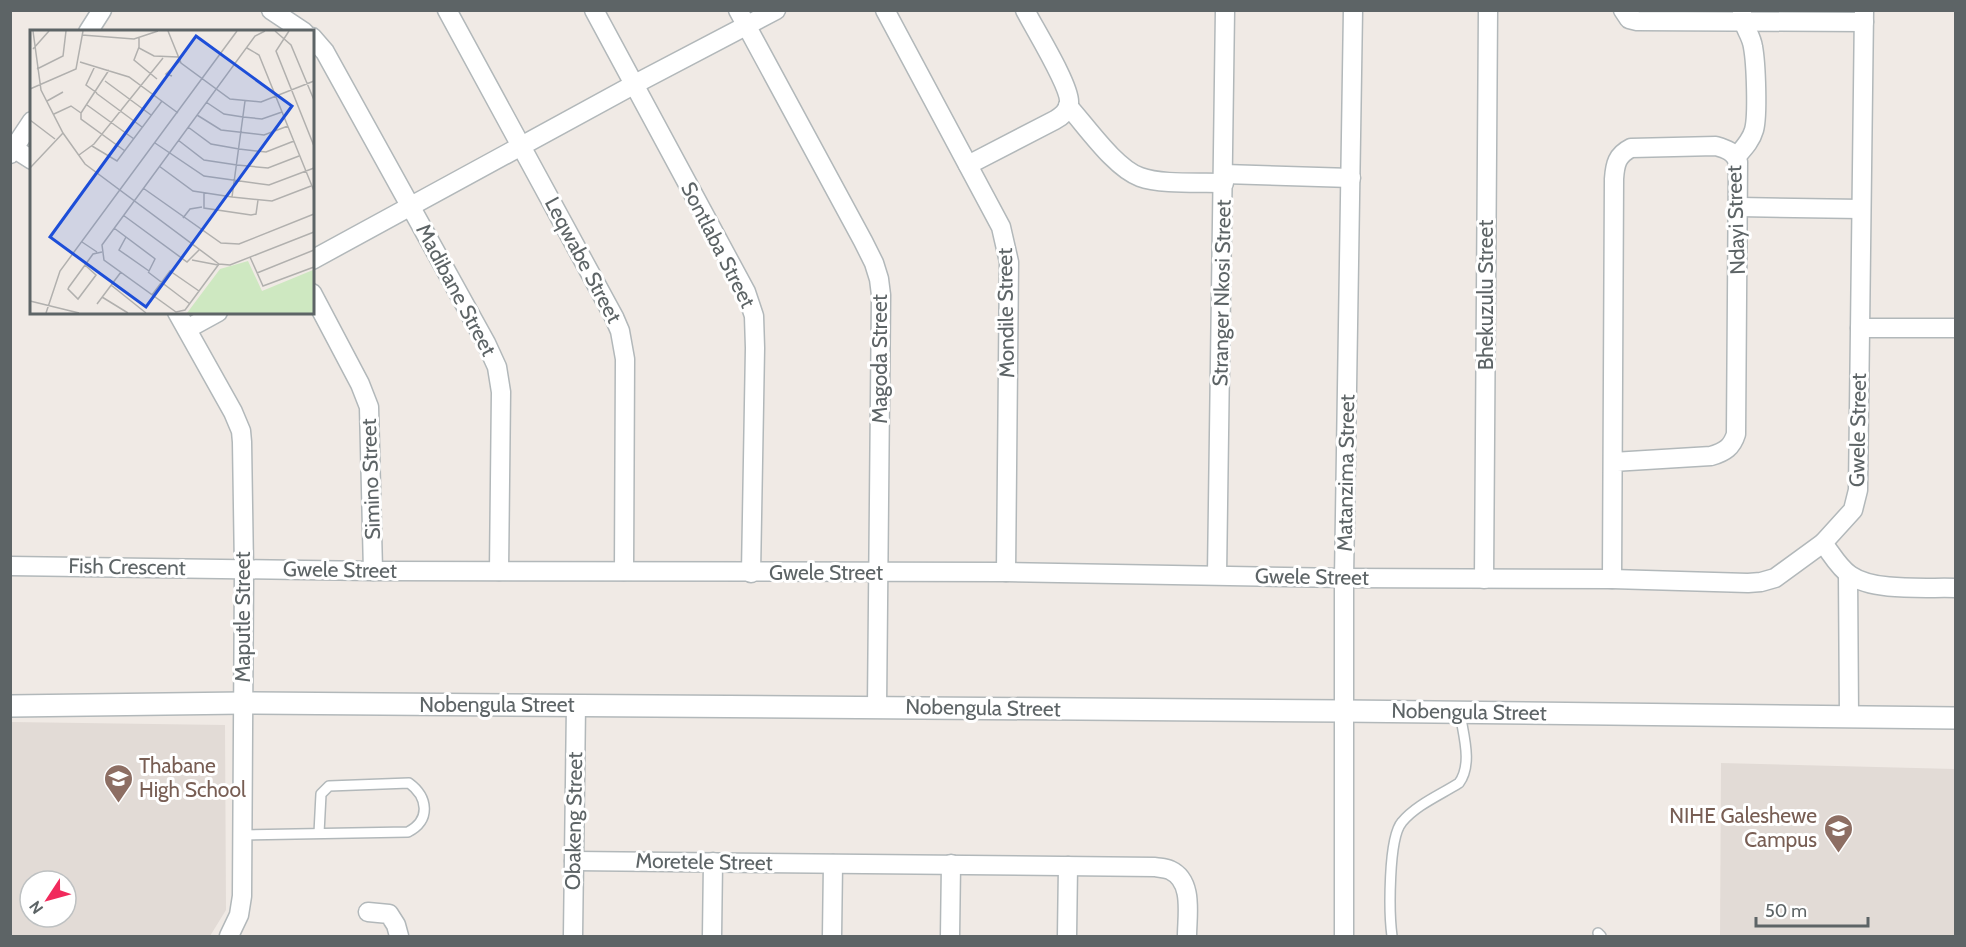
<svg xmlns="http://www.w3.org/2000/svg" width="1966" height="947" viewBox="0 0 1966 947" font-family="Cabin,sans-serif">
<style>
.education{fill:#e2dbd6;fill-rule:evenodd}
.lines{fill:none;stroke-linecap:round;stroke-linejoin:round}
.service-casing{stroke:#b2b8ba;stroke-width:12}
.minor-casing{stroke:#b2b8ba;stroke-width:21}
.tertiary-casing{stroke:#b2b8ba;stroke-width:24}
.service{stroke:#fff;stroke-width:9}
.minor{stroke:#fff;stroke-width:18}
.tertiary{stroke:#fff;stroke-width:21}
.labels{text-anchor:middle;stroke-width:6;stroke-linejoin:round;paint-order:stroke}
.street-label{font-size:21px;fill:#5d6466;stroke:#fff}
.education-label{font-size:21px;fill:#785e54;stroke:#fff;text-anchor:start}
.inset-road{fill:none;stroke:#b1b0ae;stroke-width:1.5}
.view{fill:#1d4ed8;fill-opacity:0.15;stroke:#1d4ed8;stroke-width:3}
.inset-edge{fill:none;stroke:#5d6466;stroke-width:3}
</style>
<rect width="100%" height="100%" fill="#f0eae5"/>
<g class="education">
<path d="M11,722L225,725L226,910L210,936H11ZM30,881H66V917H30Z"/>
<polygon points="1721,763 1955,769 1955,936 1720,936"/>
</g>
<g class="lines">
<defs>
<g id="service">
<path d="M242,835L408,832C431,820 428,797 409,783L329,786L321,794L319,833"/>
<polyline points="1598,933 1601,936"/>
<path d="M1392,936C1389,914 1388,838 1402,822C1416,805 1440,795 1459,783C1473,764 1463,734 1460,713"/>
</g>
<g id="minor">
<polyline points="271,10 304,32"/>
<polyline points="447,10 614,317 620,331 625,359 624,571"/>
<polyline points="594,10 746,292 754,316 755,348 751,573"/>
<polyline points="738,10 863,241 874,263 879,279 881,295 877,707"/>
<polyline points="885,10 1001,227 1009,262 1006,572"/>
<polyline points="1623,10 1629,19 1637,21 1864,22"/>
<polyline points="88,32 102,10"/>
<polyline points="312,37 325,52 486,343 497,367 501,392 499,571"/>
<path d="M1068,106C1087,127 1115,168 1140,177C1161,185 1201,182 1224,183"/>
<polyline points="10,146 32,160"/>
<polyline points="10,154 32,121"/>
<path d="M1736,157C1743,149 1751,141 1754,130C1758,116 1756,63 1753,47C1751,33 1742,27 1742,12"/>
<path d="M968,165L1055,120C1062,116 1067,112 1069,103C1071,87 1034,28 1025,10"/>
<polyline points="1224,174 1351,178"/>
<polyline points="1739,207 1861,209"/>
<polyline points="312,260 635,84 776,10"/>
<polyline points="312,293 360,384 369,407 373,571"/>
<polyline points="177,312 233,412 241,431 242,442 244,569 242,896 239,915 229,936"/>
<polyline points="1860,328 1956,328"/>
<polyline points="187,329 218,312"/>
<path d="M1823,543C1831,553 1839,568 1850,575C1874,592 1926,587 1956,588"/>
<polyline points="10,566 373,571 1006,572 1344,578 1612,579 1748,583 1761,582 1775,578 1823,543 1853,510 1858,490 1864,10"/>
<polyline points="1848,574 1849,716"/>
<polyline points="1217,575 1225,10"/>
<polyline points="1484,579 1488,10"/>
<path d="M1612,579L1614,179C1615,164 1617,155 1631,148L1716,146C1726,149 1735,152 1738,162L1736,434C1732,447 1725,452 1711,456L1613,462"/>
<path d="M574,861L1155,867C1160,868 1165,868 1170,870C1194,881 1187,915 1187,936"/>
<polyline points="368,912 389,914 396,925 399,936"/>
<polyline points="573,936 576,705"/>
<polyline points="712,936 713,862"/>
<polyline points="832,936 833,864"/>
<polyline points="950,936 951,864"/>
<polyline points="1067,936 1068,866"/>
<polyline points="1344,936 1344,578 1353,10"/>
</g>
<polyline id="tertiary" points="10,706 243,703 1343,711 1956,718"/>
</defs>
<use href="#service" class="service-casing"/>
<use href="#minor" class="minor-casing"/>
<use href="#tertiary" class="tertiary-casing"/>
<use href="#service" class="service"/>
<use href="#minor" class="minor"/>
<use href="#tertiary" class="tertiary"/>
</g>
<defs>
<symbol id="school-pin" viewBox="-11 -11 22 30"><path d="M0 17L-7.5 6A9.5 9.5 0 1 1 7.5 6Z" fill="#8d6e63" stroke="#fff"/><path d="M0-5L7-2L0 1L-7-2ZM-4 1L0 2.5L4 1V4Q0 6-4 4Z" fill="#fff"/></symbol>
<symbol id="university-pin" viewBox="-11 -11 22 30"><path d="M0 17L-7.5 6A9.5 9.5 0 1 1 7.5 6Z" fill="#8d6e63" stroke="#fff"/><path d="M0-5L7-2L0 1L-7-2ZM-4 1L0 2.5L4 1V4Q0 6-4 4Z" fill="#fff"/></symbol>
</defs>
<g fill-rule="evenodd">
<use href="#school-pin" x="102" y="762" width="33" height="45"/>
<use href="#university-pin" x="1822" y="812" width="33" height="45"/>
</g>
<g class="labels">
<g class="street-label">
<text transform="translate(1736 220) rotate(-92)" y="7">Ndayi Street</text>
<text transform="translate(718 245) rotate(63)" y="7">Sontlaba Street</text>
<text transform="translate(583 260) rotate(62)" y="7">Leqwabe Street</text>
<text transform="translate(456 290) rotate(62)" y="7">Madibane Street</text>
<text transform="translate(1222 293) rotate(-89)" y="7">Stranger Nkosi Street</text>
<text transform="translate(1486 295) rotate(-90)" y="7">Bhekuzulu Street</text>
<text transform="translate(1006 313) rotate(-91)" y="7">Mondile Street</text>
<text transform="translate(880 359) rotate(-90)" y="7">Magoda Street</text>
<text transform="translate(1858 430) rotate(-89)" y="7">Gwele Street</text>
<text transform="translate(1346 473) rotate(-89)" y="7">Matanzima Street</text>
<text transform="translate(371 479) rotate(-92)" y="7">Simino Street</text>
<text transform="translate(127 567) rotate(1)" y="7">Fish Crescent</text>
<text transform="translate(340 570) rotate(1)" y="7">Gwele Street</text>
<text x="826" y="580">Gwele Street</text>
<text transform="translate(1312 577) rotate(1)" y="7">Gwele Street</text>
<text transform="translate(243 617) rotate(-90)" y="7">Maputle Street</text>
<text x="497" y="712">Nobengula Street</text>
<text transform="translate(983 708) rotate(1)" y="7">Nobengula Street</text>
<text transform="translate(1469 712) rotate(1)" y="7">Nobengula Street</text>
<text transform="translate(574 821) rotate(-89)" y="7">Obakeng Street</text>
<text transform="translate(704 862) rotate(1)" y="7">Moretele Street</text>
</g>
<g class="education-label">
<text x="139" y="773">Thabane<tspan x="139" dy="24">High School</tspan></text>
<text x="1817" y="823" text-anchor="end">NIHE Galeshewe<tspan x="1817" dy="24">Campus</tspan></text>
</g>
</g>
<g transform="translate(30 30)">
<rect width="284" height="284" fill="#f0eae5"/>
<path d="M218,231L232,261L283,240V283H157L190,239Z" fill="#cee8c1"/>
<path class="inset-road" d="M3,1L11,60L33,103L55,134L189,234L200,235L284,202M138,1L151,33L200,69L231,72L284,51M245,1L261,15L284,70M259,1L246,21L284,116M52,5L104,9L128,1M109,8V18L124,26L148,27M109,17L104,30L127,49M217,18L229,25L284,161M3,19L19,1M50,32L99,47L148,83M65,36L56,55L67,63M7,39L33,26L36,1M142,46L136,44L150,31M75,51L121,85M0,59L46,39L53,1M66,63L112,97M17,71L33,62M176,72L194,84L213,87L232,89L252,82M57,75L104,109M51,83V89L95,121M51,83L79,40M24,84L41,76L51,83M167,85L191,100L234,105L258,96M0,90L25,109M158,97L181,114L209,119L236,122L264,111M148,110L174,130L207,135L238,138L269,126M125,113L174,146L239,155L284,138M62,116L87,131L132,71M49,125L64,114L133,28M129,136L163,161L202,167L242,171L281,156M0,138L33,103M113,158L191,213L209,214L284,184M174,163V178L221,185L226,184L228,170M202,167L215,71M93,185L157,232L169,220M153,188L160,179L172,177M84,198L124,228L125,229L119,241L89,220L96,207M52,212L67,222M220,227L233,256L284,237M162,230L188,235M189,234L155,280L146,282L74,230L72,215L225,6L235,1M55,235L66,245L48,269L38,259L39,257L63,224L72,222M118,242L160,274M227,243L284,220M81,255L116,283M122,265L140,241L169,261M72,267L98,283M0,271L49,283M67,274L91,242M16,283L30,241L207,1"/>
<path class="view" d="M166,6L262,76L116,277L20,207Z"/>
<rect width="284" height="284" class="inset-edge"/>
</g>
<rect width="1966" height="947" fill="none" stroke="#5d6466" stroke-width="24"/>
<g transform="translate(48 899) rotate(234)"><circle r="28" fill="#ffffff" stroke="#bec1c2" stroke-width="1.5"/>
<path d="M0-4.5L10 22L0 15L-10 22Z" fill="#f12a5c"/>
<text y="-9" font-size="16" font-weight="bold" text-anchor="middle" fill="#5d6466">N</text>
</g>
<path d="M1756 917v9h112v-9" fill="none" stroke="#5d6466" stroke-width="3"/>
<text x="1765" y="917" font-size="18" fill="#5d6466" stroke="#ffffff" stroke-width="4.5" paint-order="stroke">50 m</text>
</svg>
